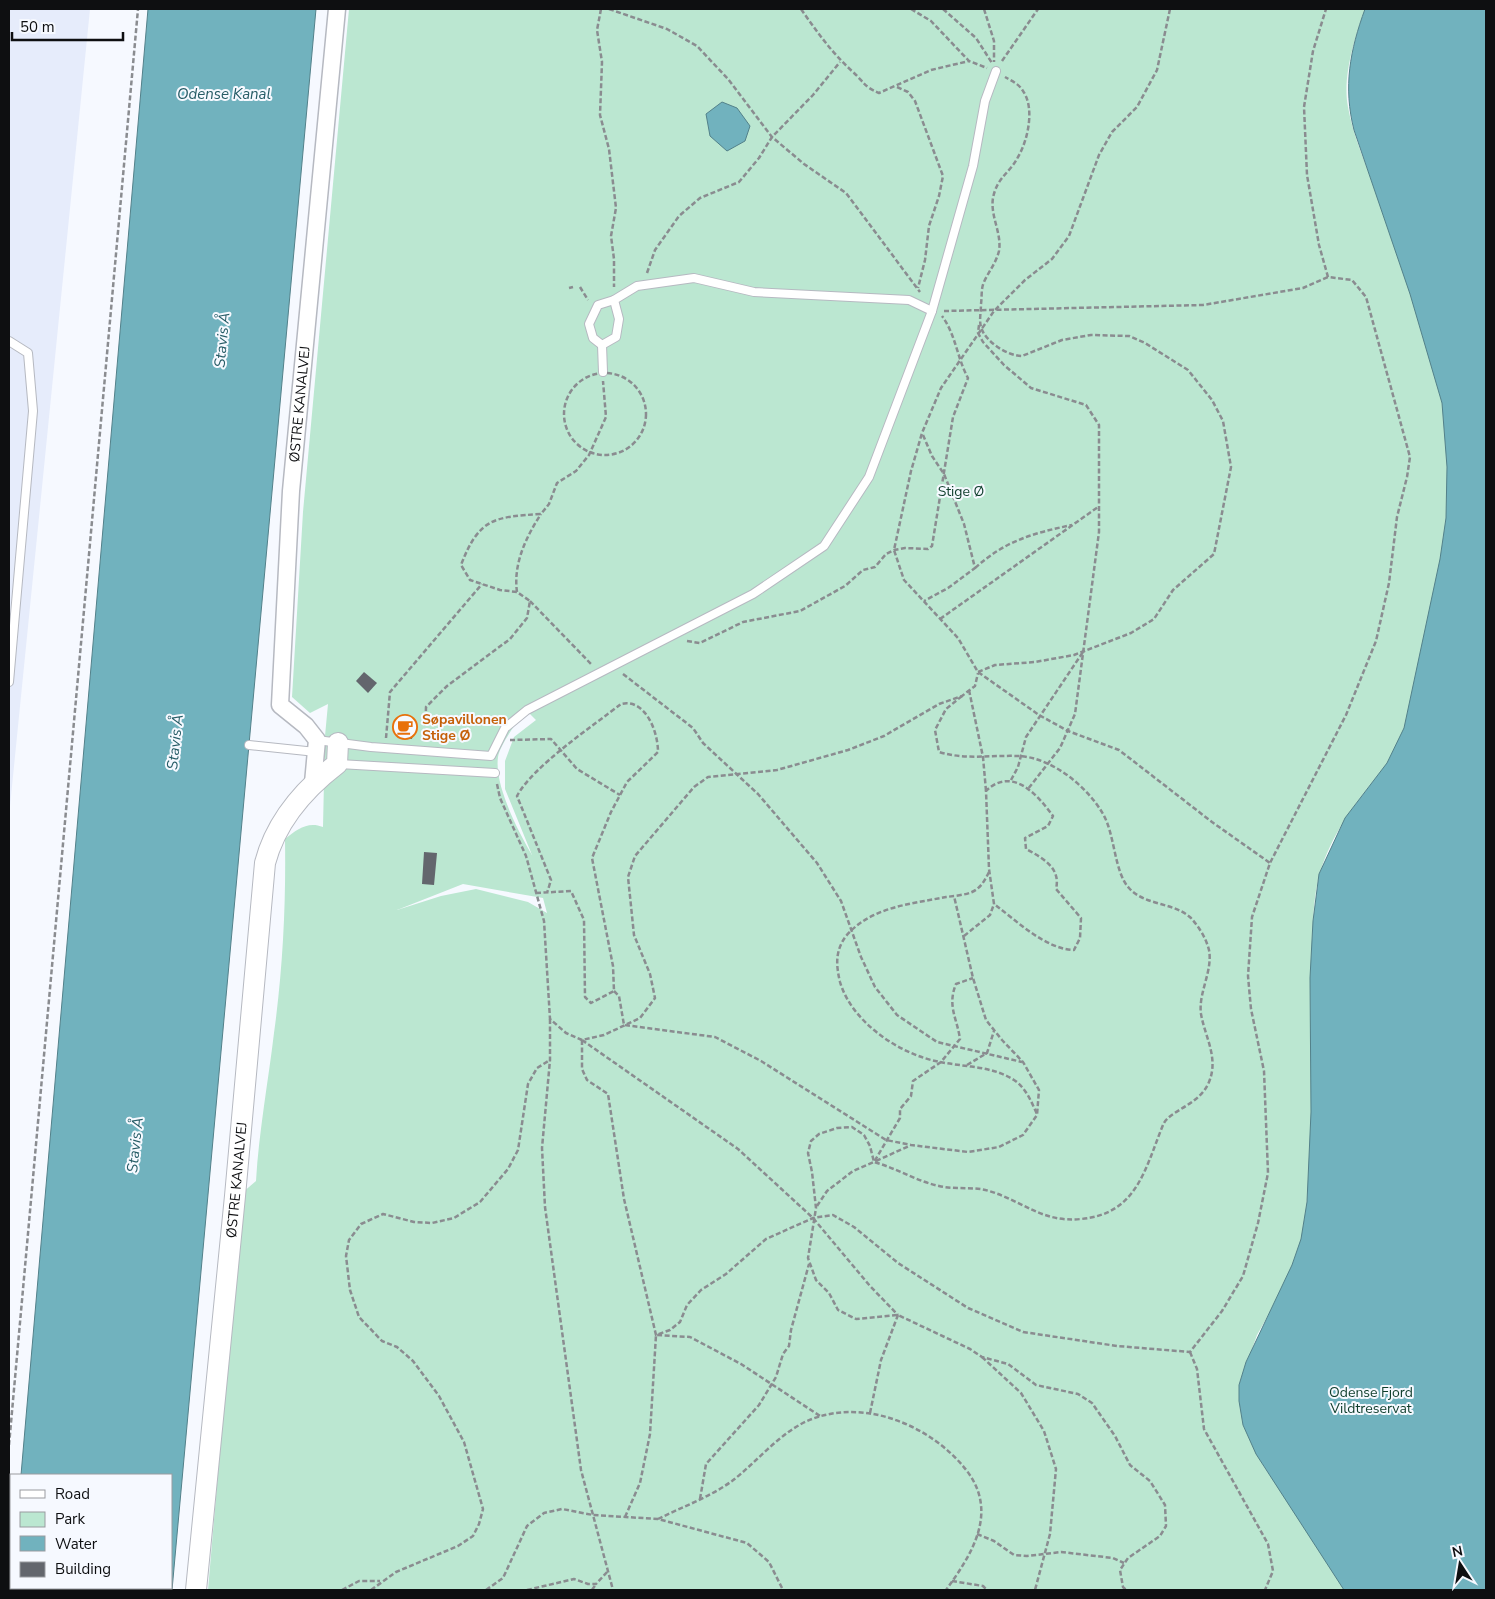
<svg xmlns="http://www.w3.org/2000/svg" width="1495" height="1599" viewBox="0 0 1495 1599" font-family="'Nunito Sans',sans-serif">
<style>
.built{fill:#e6ecfb}
.green{fill:#bbe7d1;fill-rule:evenodd}
.water{fill:#71b2be;stroke:#53818a}
.building{fill:#63666d}
.lines{fill:none;stroke-linecap:round;stroke-linejoin:round}
.service-casing{stroke:#b6b9c1;stroke-width:10}
.minor-casing{stroke:#b6b9c1;stroke-width:19}
.tertiary-casing{stroke:#b6b9c1;stroke-width:22}
.path{stroke:#8a8c90;stroke-width:2.5;stroke-dasharray:5 2.5;stroke-linecap:butt}
.service{stroke:#fff;stroke-width:8}
.minor{stroke:#fff;stroke-width:16}
.tertiary{stroke:#fff;stroke-width:20}
.labels{text-anchor:middle;stroke-width:4;stroke-linejoin:round;paint-order:stroke}
.street-label{font-size:14px;fill:#0e0f11;stroke:#f6f9ff}
.park-label{font-size:14px;fill:#0e3d2b;stroke:#f6f9ff}
.food-label{font-size:14px;font-weight:bold;fill:#c56008;stroke:#f6f9ff;text-anchor:start}
.water-label{font-size:15px;font-style:italic;fill:#265c66;stroke:#f6f9ff}
</style>
<rect width="100%" height="100%" fill="#f6f9ff"/>
<polygon class="built" points="9,9 90,9 9,816"/>
<path class="green" d="M349,9H1365C1355,37 1342,77 1348,107C1353,136 1366,164 1376,192L1486,9V1590H208L242,1193L256,1181C259,1131 268,1083 274,1033C283,968 286,904 285,839C297,829 308,821 323,827L325,736L328,704L310,713L292,697L303,512ZM526,710L536,720L514,737L505,761V789L532,855C518,831 494,785 498,757C500,745 518,720 526,710ZM1378,775L1306,1207C1319,1122 1307,1034 1312,948C1313,924 1313,896 1320,873C1331,835 1354,805 1378,775ZM463,884L543,898L547,913L528,902L476,889L441,896L397,910ZM1280,1294L1295,1511L1264,1467L1243,1425L1239,1385L1257,1335Z"/>
<g class="water">
<polygon points="148,9 316,9 172,1590 11,1590 11,1585 11,1588 171,1588 171,1475 21,1475"/>
<path d="M1365,9H1486V1590H1344L1256,1454L1243,1425L1239,1401V1385L1246,1362L1292,1265L1301,1239L1307,1202L1311,1112L1310,978L1313,921L1319,874L1345,818L1387,763L1404,728L1440,559L1446,518L1447,467L1442,403L1410,294L1354,130C1343,87 1350,50 1365,9Z"/>
<polygon points="722,102 737,108 750,126 745,141 727,151 710,136 706,114"/>
</g>
<g class="building">
<polygon points="364,672 377,683 368,693 356,681"/>
<polygon points="402,723 414,724 412,739 400,737"/>
<polygon points="424,852 437,853 434,885 422,884"/>
</g>
<g class="lines">
<defs>
<g id="service">
<polyline points="9,341 28,353 33,411 9,682"/>
<polyline points="602,345 593,338 589,324 598,305 614,300"/>
<polyline points="603,372 602,345 616,337 619,319 614,300 637,286 694,278 754,292 909,300 932,311"/>
<polyline points="317,740 371,747 491,756 505,728 527,710 753,594 824,546 869,477 932,311 973,166 985,101 996,71"/>
<polyline points="249,745 316,752"/>
<polyline points="339,764 495,773"/>
</g>
<g id="minor">
<path id="s1" d="M313,783L317,740L306,726L280,705L291,491L337,9"/>
</g>
<g id="tertiary">
<path id="s2" d="M196,1590L235,1196L265,863C276,821 303,790 337,764L338,743"/>
</g>
</defs>
<use href="#service" class="service-casing"/>
<use href="#minor" class="minor-casing"/>
<use href="#tertiary" class="tertiary-casing"/>
<g class="path">
<polyline points="601,9 597,30 602,62 600,115 609,149 616,208 611,236 614,259 614,287"/>
<polyline points="609,9 667,29 697,46 728,79 772,137 804,164 846,193 920,292"/>
<path d="M801,9C817,32 832,53 853,72C864,82 864,87 879,93L931,70L969,61"/>
<polyline points="911,9 931,21 969,61 987,68"/>
<polyline points="943,9 976,38 992,63"/>
<polyline points="984,9 994,41 994,62"/>
<polyline points="1170,9 1157,70 1137,107 1112,132 1099,155 1069,236 1052,259 1025,280 994,311 941,388 922,433 911,471 894,550 904,580 958,638 978,672 1039,715 1068,731 1119,750 1212,822 1270,863"/>
<polyline points="1002,61 1038,9"/>
<polyline points="897,87 908,92 915,101 943,176 939,196 929,226 925,260 918,288"/>
<polyline points="647,273 655,250 679,216 700,198 739,182 759,158 772,137 813,95 840,62"/>
<polyline points="580,287 588,300"/>
<polyline points="569,288 573,287"/>
<polyline points="944,311 1203,305 1303,288 1328,277"/>
<polyline points="979,325 978,333 983,342 1004,365 1031,388 1086,405 1099,425 1099,532 1075,714 1060,748 1028,789"/>
<circle cx="605" cy="414" r="41"/>
<polyline points="923,435 932,456 944,474 964,524 975,568 948,588 924,601"/>
<path d="M975,568C1005,541 1033,533 1072,525"/>
<path d="M517,592C513,564 526,537 541,514"/>
<polyline points="530,601 592,665"/>
<polyline points="940,619 1098,507"/>
<path d="M687,641L700,643L743,622L800,611L845,586L863,570L875,567L886,554L894,550L905,548L928,549L932,546L953,417L968,378C957,358 956,335 942,316"/>
<path d="M978,672L995,665L1035,662L1074,655L1131,633L1154,619L1173,590L1214,554L1231,467L1223,421L1212,400L1188,370L1145,343L1129,336L1091,335L1062,340L1022,356C1008,356 985,342 981,327C979,320 981,312 981,304C982,297 981,288 984,282C989,271 996,263 999,251C1002,233 990,216 993,198C997,177 1010,173 1018,157C1028,140 1035,108 1023,91C1019,84 1012,81 1005,77"/>
<polyline points="623,674 693,728 703,743 758,794 817,863 841,901 861,957 875,987 897,1015 937,1042 1022,1062"/>
<polyline points="969,690 983,757 986,791"/>
<path d="M962,696L946,709L935,730L939,752C965,760 991,755 1018,756C1051,757 1087,786 1103,814C1115,834 1114,872 1129,888C1145,906 1174,902 1191,918C1199,927 1206,938 1209,950C1213,971 1198,993 1201,1014C1205,1037 1219,1058 1209,1082C1199,1106 1169,1110 1163,1125C1145,1169 1137,1214 1081,1219C1042,1223 1023,1201 989,1191C973,1186 956,1190 939,1186C916,1181 896,1168 874,1162L870,1146L864,1135L852,1127L837,1128L819,1134L811,1141L808,1153L812,1172L816,1208L808,1258L816,1280L829,1293L838,1310L856,1319L898,1315L970,1349L982,1357L1008,1364L1036,1385L1078,1394L1092,1403L1115,1436L1130,1465L1150,1481L1165,1505L1166,1526L1160,1536L1128,1558L1120,1570L1123,1587L1126,1590"/>
<polyline points="386,738 390,692 482,584"/>
<polyline points="510,740 551,739 577,769 620,795"/>
<path d="M425,741L426,707L447,686L510,639L527,618L530,601L517,592L500,590L470,580L461,565C479,518 494,517 541,514L549,504L557,483L576,471L589,455L606,417L603,381"/>
<polyline points="1011,780 1018,767 1026,737 1083,652"/>
<polyline points="497,784 500,798 526,856 544,921 550,1019 566,1033 582,1040 604,1035 640,1018 655,998 650,974 634,935 628,877 635,856 694,787 708,777 777,770 848,750 884,736 939,704 962,696 975,686 978,673"/>
<path d="M989,872C985,880 981,888 972,892C965,895 954,896 946,897C910,904 871,907 846,936C835,951 836,965 840,982C852,1023 901,1055 940,1062C964,1067 993,1066 1014,1080C1026,1088 1031,1101 1037,1114"/>
<path d="M536,893L571,891L584,920L585,997L591,1003L614,991L613,966L592,858L611,812L627,782L658,752C658,731 645,698 621,704C594,725 532,767 517,796L551,880L547,893"/>
<path d="M964,936L990,915L994,904L989,869L986,791C1012,766 1037,794 1053,816L1048,826L1025,838L1026,849C1043,858 1061,868 1056,889L1081,918L1080,938L1074,950C1045,949 1017,921 994,904"/>
<polyline points="614,991 619,996 624,1025 715,1037 761,1061 886,1140 911,1145 968,1152 999,1147 1023,1135 1037,1115 1039,1090 1023,1062 1002,1040 986,1020 973,978 954,896"/>
<polyline points="550,1019 550,1060 542,1148 545,1207 581,1470 613,1590"/>
<polyline points="582,1040 582,1069 587,1080 608,1094 624,1199 656,1335 670,1330 680,1322 687,1305 701,1290 726,1274 766,1239 813,1218 833,1215 854,1227 898,1263 968,1308 1023,1332 1117,1346 1190,1352 1222,1311 1243,1276 1258,1223 1268,1173 1264,1071 1251,1009 1248,976 1252,917 1270,863 1346,715 1376,641 1389,583 1397,517 1407,477 1410,457 1366,297 1352,280 1328,277 1319,245 1307,175 1304,107 1313,51 1326,9"/>
<polyline points="582,1040 738,1149 813,1218 870,1286 898,1315"/>
<polyline points="967,1065 987,1053 994,1031"/>
<polyline points="876,1161 909,1146"/>
<path d="M817,1206L827,1191L853,1171L874,1162L900,1118V1109L911,1096L913,1081L941,1062L960,1039C957,1018 947,1006 956,984L973,978"/>
<polyline points="1190,1352 1197,1369 1204,1429 1268,1544 1273,1571 1265,1590"/>
<polyline points="982,1357 1021,1393 1044,1431 1056,1469 1050,1534 1035,1590"/>
<polyline points="870,1413 881,1360 898,1315"/>
<polyline points="9,1445 138,9"/>
<polyline points="700,1499 706,1464 759,1405 776,1377 783,1354 789,1346 791,1330 809,1264"/>
<polyline points="625,1517 640,1483 650,1434 656,1335 690,1337 741,1364 820,1416"/>
<path d="M658,1519C682,1507 710,1497 732,1481C757,1462 782,1430 812,1419C867,1398 933,1427 967,1471C998,1512 973,1553 946,1590"/>
<polyline points="977,1534 994,1541 1014,1555 1027,1556 1061,1552 1113,1558 1124,1563"/>
<polyline points="952,1581 983,1586 987,1590"/>
<polyline points="342,1590 359,1581 380,1581"/>
<polyline points="371,1590 396,1572 458,1546 473,1536 479,1524 483,1509 464,1442 439,1396 413,1361 397,1347 382,1341 359,1317 350,1290 346,1256 349,1240 361,1224 383,1214 414,1222 432,1223 454,1218 480,1202 508,1169 518,1150 528,1084 537,1068 550,1060"/>
<polyline points="486,1590 503,1578 527,1526 544,1513 562,1509 593,1515 658,1519 747,1543 769,1562 783,1590"/>
<polyline points="527,1590 574,1579 588,1584 596,1584 608,1571"/>
<polyline points="592,1590 596,1584"/>
</g>
<use href="#service" class="service"/>
<use href="#minor" class="minor"/>
<use href="#tertiary" class="tertiary"/>
</g>
<defs>
<symbol id="cafe-ring" viewBox="-11 -11 22 22"><circle r="9.5" fill="#f6f9ff" stroke="#e8710a" stroke-width="1.5"/><path d="M-5.5-4.5H6V0H3Q3 3.5 0 3.5H-2.5Q-5.5 3.5-5.5 0ZM3-3.2v2h1.7v-2ZM-6 4.5H4V6H-6Z" fill="#e8710a"/></symbol>
</defs>
<g fill-rule="evenodd">
<use href="#cafe-ring" x="391" y="713" width="28" height="28"/>
</g>
<g class="labels">
<g class="street-label">
<text dy="5" stroke="none"><textPath href="#s1" startOffset="396">ØSTRE KANALVEJ</textPath></text>
<text dy="5" stroke="none"><textPath href="#s2" startOffset="412">ØSTRE KANALVEJ</textPath></text>
</g>
<g class="park-label">
<text x="961" y="496">Stige Ø</text>
<text x="1371" y="1397">Odense Fjord<tspan x="1371" dy="16">Vildtreservat</tspan></text>
</g>
<g class="food-label">
<text x="422" y="724">Søpavillonen<tspan x="422" dy="16">Stige Ø</tspan></text>
</g>
<g class="water-label">
<text x="224" y="99">Odense Kanal</text>
<text transform="translate(222 340) rotate(-85)" y="5">Stavis Å</text>
<text transform="translate(175 742) rotate(-84)" y="5">Stavis Å</text>
<text transform="translate(135 1145) rotate(-84)" y="5">Stavis Å</text>
</g>
</g>
<rect width="1495" height="1599" fill="none" stroke="#0e0f11" stroke-width="20"/>
<rect x="10" y="1474" width="162" height="115" fill="#f6f9ff" stroke="#999ba0"/>
<rect x="20" y="1490" width="25" height="8" fill="#ffffff" stroke="#999ba0"/>
<text x="55" y="1499" font-size="15" fill="#0e0f11">Road</text>
<rect x="20" y="1512" width="25" height="15" fill="#bbe7d1" stroke="#999ba0"/>
<text x="55" y="1524" font-size="15" fill="#0e0f11">Park</text>
<rect x="20" y="1536" width="25" height="15" fill="#71b2be" stroke="#999ba0"/>
<text x="55" y="1549" font-size="15" fill="#0e0f11">Water</text>
<rect x="20" y="1562" width="25" height="15" fill="#63666d" stroke="#999ba0"/>
<text x="55" y="1574" font-size="15" fill="#0e0f11">Building</text>
<g transform="translate(1460 1564) rotate(348)" stroke="#f6f9ff" stroke-width="4" paint-order="stroke">
<path d="M0-4L9 19L0 12L-9 19Z" fill="#0e0f11"/>
<text y="-8" font-size="14" font-weight="bold" text-anchor="middle" fill="#0e0f11">N</text>
</g>
<path d="M12 32v8h111v-8" fill="none" stroke="#0e0f11" stroke-width="2.5"/>
<text x="20" y="32" font-size="15" fill="#0e0f11" stroke="#f6f9ff" stroke-width="4" paint-order="stroke">50 m</text>
</svg>
